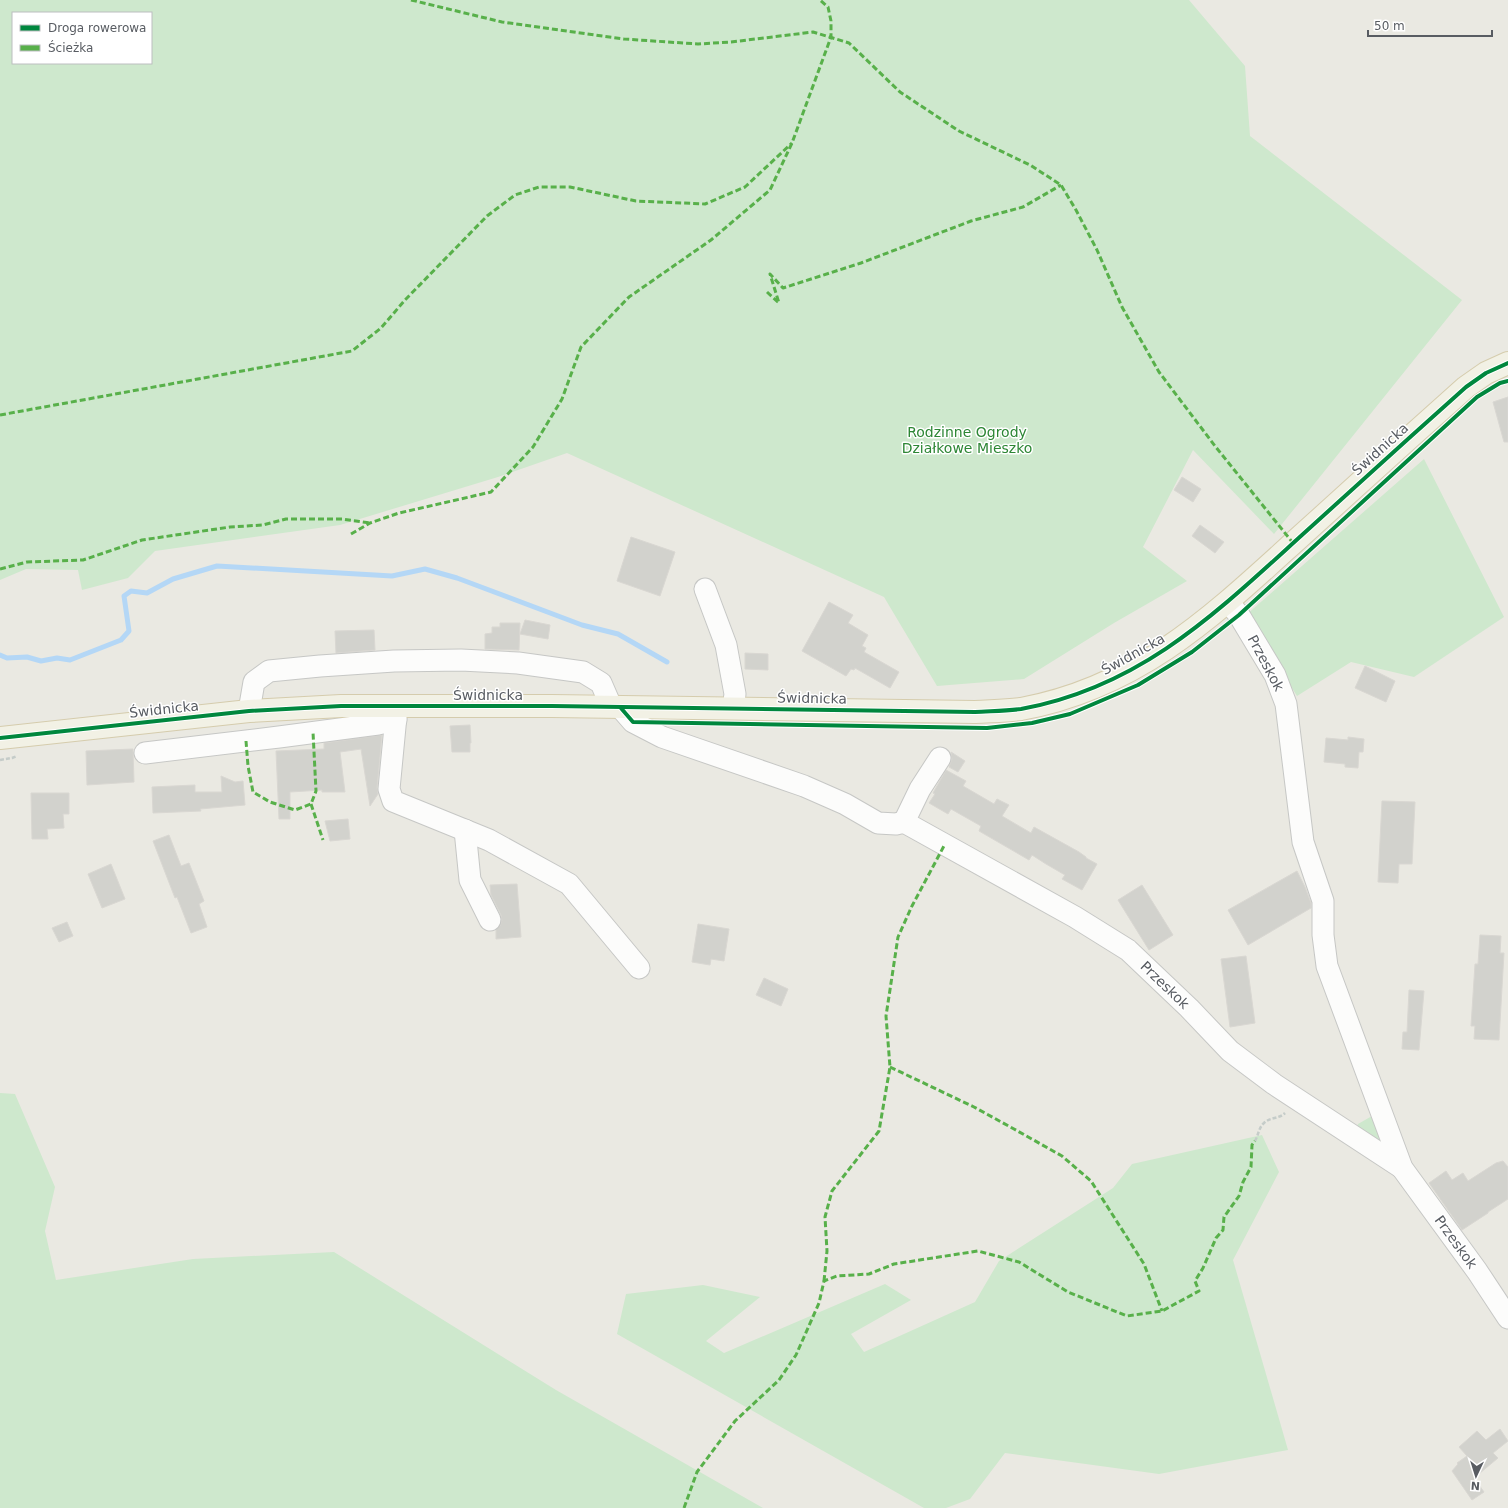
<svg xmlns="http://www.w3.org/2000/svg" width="1508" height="1508" viewBox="0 0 1508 1508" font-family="'DejaVu Sans',sans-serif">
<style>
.green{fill:#cee8cd;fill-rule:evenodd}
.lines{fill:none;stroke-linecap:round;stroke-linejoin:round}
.stream{stroke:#b4d7f6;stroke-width:5}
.building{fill:#d2d2cd;stroke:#d9d7d2}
.minor-casing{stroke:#c6c7c5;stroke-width:23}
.major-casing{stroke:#d5ccad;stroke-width:24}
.path{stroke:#c5ccc9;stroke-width:2.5;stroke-dasharray:4 2;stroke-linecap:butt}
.minor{stroke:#fcfcfb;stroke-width:21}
.major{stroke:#f2f1e5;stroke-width:22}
.quiet{stroke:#58b04a;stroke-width:3;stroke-dasharray:6 3;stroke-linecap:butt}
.cycleway-casing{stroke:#fff;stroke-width:6}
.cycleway{stroke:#00873e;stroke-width:4}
.labels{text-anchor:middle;stroke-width:3;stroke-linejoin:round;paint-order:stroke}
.park-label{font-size:14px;fill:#2c8634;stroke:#fff}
.street-label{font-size:14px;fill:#585c62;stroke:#fff}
</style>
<rect width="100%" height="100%" fill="#eae9e2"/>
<g class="green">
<path d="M0,0H1189L1245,66L1250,136L1462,300L1274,534L1193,450L1143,547L1187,581L1114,623L1024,679L937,686L884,597L567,453L498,477L340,525L155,551L128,578L82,590L78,570L26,569L0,580ZM13,13H151V63H13Z"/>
<polygon points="1424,459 1504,617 1414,677 1351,662 1297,696 1246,615"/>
<polygon points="0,1093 15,1094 55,1187 45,1231 56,1280 193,1259 334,1252 556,1390 763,1508 0,1508"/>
<polygon points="1372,1116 1389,1147 1357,1128 1358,1124"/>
<polygon points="1262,1135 1279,1172 1233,1260 1288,1450 1159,1474 1005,1453 970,1499 946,1508 924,1508 617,1334 626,1294 703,1285 760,1297 706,1341 724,1353 885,1284 911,1300 851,1334 864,1352 975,1302 999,1261 1113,1188 1132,1164"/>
</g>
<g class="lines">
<polyline class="stream" points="0,655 7,658 27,657 41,661 57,658 70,660 121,640 129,631 124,596 131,591 147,593 173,579 217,566 392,576 425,569 457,578 582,625 618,634 667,662"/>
</g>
<g class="building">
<polygon points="1508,397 1508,442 1504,442 1493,402"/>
<polygon points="1182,477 1201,489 1193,502 1174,490"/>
<polygon points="1200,525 1224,542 1215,553 1192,536"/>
<polygon points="631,537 675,552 660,596 617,581"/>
<polygon points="829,602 853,615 848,623 868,635 862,646 866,648 864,652 899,672 890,688 855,668 854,670 851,669 846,676 802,651"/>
<polygon points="525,620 550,625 548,639 520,634"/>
<polygon points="500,623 520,623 519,650 485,649 485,634 492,633 492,627 500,627"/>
<polygon points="374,630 375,650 336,653 335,631"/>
<polygon points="745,653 768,654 768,670 745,669"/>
<polygon points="1365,666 1395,681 1386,702 1355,688"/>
<polygon points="470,725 471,743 470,743 470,752 452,752 450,726"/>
<polygon points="382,735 377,788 378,794 370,806 361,749 340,752 345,792 322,792 322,790 290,792 290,819 279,819 276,751 324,749 324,743"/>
<polygon points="1348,737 1364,739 1363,752 1359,752 1358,768 1345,767 1345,764 1324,762 1326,738 1348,740"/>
<polygon points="133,749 134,782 87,785 86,751"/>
<polygon points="951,752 965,761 958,772 949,767 952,759"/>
<polygon points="946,770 966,781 963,786 994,804 997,799 1009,805 1002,816 1031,833 1034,827 1079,852 1086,857 1086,858 1097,864 1082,890 1062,879 1065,875 1046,864 1032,855 1029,860 979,831 981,826 951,809 948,814 929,803 935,794 933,793"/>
<polygon points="221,776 235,782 243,781 245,805 200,809 201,811 153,813 152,787 195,785 195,792 222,792"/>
<polygon points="31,793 69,793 69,814 63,814 64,828 47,829 48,839 32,839"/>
<polygon points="1382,801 1415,802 1412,864 1399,864 1398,883 1378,882"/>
<polygon points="348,819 350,839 330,841 325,821"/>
<polygon points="169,835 181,866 189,863 204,901 199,904 207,927 191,933 177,897 175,898 153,841"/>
<polygon points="111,864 125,899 102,908 88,874"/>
<polygon points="1297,871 1305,887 1311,903 1311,908 1248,945 1228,910"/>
<polygon points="517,884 521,937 496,939 496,930 500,926 502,920 501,915 491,895 490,885"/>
<polygon points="1142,885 1173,935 1149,950 1118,900"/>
<polygon points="67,922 73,936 59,942 52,928"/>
<polygon points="698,924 729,929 724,961 711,959 710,965 692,962"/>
<polygon points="1480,935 1501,936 1500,953 1504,953 1499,1040 1474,1039 1475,1026 1471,1026 1475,964 1478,964"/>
<polygon points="1246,956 1255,1023 1230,1027 1221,959"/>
<polygon points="764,978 788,989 781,1006 756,995"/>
<polygon points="1409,990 1424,991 1419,1050 1402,1049 1403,1032 1407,1032"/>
<polygon points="1503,1161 1508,1167 1508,1199 1488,1212 1488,1213 1462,1230 1429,1183 1446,1171 1452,1180 1463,1173 1468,1181 1496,1163"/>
<polygon points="1500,1429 1508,1441 1493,1453 1498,1458 1474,1478 1484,1492 1472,1500 1452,1471 1458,1464 1457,1463 1467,1456 1459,1447 1477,1431 1486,1440"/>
</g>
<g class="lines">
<defs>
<g id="minor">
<polyline points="705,589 726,645 735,694 733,708"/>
<polyline points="1228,602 1239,615 1275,675 1286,704 1303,842 1323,901 1323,935 1327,966 1402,1168 1477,1271 1508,1318"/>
<polyline points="397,706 389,789 393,801 489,840 569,884 639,968"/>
<polyline points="620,707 633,722 662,737 804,786 845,804 878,823 896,824 904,822 1075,917 1128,950 1189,1008 1230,1051 1274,1084 1402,1168"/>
<polyline points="249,711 254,682 269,671 320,666 394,661 461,660 518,663 583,672 601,683 611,706"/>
<polyline points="145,753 279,737 378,724 396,720"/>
<polyline points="904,822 920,789 940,758"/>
<polyline points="465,830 470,880 490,920"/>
</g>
<path id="major" d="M0,738L249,711L341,706H552L975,712C990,711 1006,711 1021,709C1141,687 1216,613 1302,535C1357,485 1411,436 1466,387L1486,373L1508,363"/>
</defs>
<use href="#minor" class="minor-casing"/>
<use href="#major" class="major-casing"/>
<g class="path">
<polyline points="0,760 12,758 17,756"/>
<path d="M1255,1141C1258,1136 1259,1127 1264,1123C1270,1117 1279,1119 1285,1113"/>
</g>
<use href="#minor" class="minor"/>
<use href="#major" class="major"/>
<g class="quiet">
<polyline points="411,0 502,22 624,39 698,44 731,42 813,32 849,43 900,92 959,131 1030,165 1061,185 1076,210 1097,250 1122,307 1159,372 1215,446 1293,543"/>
<polyline points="767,292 779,303 770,274 783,288 861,263 971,221 1023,207 1061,185"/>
<polyline points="0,415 352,351 381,328 405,300 487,216 515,195 539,187 570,187 636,201 705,204 745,187 792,143"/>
<polyline points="351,534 370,523 399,513 491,492 533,447 562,399 581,347 629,297 711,240 770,190 792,143 831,37 831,21 828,7 820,0"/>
<polyline points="0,569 27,562 83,560 142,540 230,527 263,525 286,519 342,519 370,523"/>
<polyline points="246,741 248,766 253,792 270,802 295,810 311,804 316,791 313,732"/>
<polyline points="311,804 323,840"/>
<polyline points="890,1067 974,1107 1014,1129 1062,1156 1091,1181 1144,1264 1162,1311"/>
<polyline points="824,1281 827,1251 825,1217 832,1191 879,1131 890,1067 886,1016 898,937 912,906 945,844"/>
<polyline points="684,1508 697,1472 735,1421 779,1380 796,1355 819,1303 824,1281 837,1276 869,1274 894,1264 978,1251 1019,1262 1068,1292 1127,1316 1162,1311 1199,1291 1195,1281 1203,1268 1216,1238 1223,1230 1224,1217 1239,1196 1243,1182 1251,1167 1252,1145 1255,1141"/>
</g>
<defs>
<g id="cycleway">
<polyline points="620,707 633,722 987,728 1032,723 1070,714 1138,685 1192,652 1239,615 1477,397 1500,383 1508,381"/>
<path d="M0,738L249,711L341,706H552L975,712C990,711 1006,711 1021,709C1141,687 1216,613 1302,535C1357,485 1411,436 1466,387L1486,373L1508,363"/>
</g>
</defs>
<use href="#cycleway" class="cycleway-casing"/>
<use href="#cycleway" class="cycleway"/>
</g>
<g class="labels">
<g class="park-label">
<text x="967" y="437">Rodzinne Ogrody<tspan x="967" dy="16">Działkowe Mieszko</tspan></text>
</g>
<g class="street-label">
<text transform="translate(1380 449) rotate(-42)" y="5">Świdnicka</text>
<text transform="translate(1133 654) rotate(-29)" y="5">Świdnicka</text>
<text transform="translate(1266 663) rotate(62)" y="5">Przeskok</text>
<text x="488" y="700">Świdnicka</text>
<text transform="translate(812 698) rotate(1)" y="5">Świdnicka</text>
<text transform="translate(164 709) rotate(-6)" y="5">Świdnicka</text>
<text transform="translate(1165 985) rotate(44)" y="5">Przeskok</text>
<text transform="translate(1456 1242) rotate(54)" y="5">Przeskok</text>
</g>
</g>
<rect x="12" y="12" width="140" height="52" fill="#ffffff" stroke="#bcbec0"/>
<rect x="20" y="25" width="20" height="6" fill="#00873e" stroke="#bcbec0"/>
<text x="48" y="32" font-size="12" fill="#585c62">Droga rowerowa</text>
<rect x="20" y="45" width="20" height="6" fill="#58b04a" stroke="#bcbec0"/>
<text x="48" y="52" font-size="12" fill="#585c62">Ścieżka</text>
<g transform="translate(1476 1476) rotate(184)" stroke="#ffffff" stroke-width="3" paint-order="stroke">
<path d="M0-3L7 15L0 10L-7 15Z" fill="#585c62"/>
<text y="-6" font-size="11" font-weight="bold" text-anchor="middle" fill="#585c62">N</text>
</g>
<path d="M1368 30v6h124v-6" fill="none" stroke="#585c62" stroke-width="2"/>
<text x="1374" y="30" font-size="12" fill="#585c62" stroke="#ffffff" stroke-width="3" paint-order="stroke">50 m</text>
</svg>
